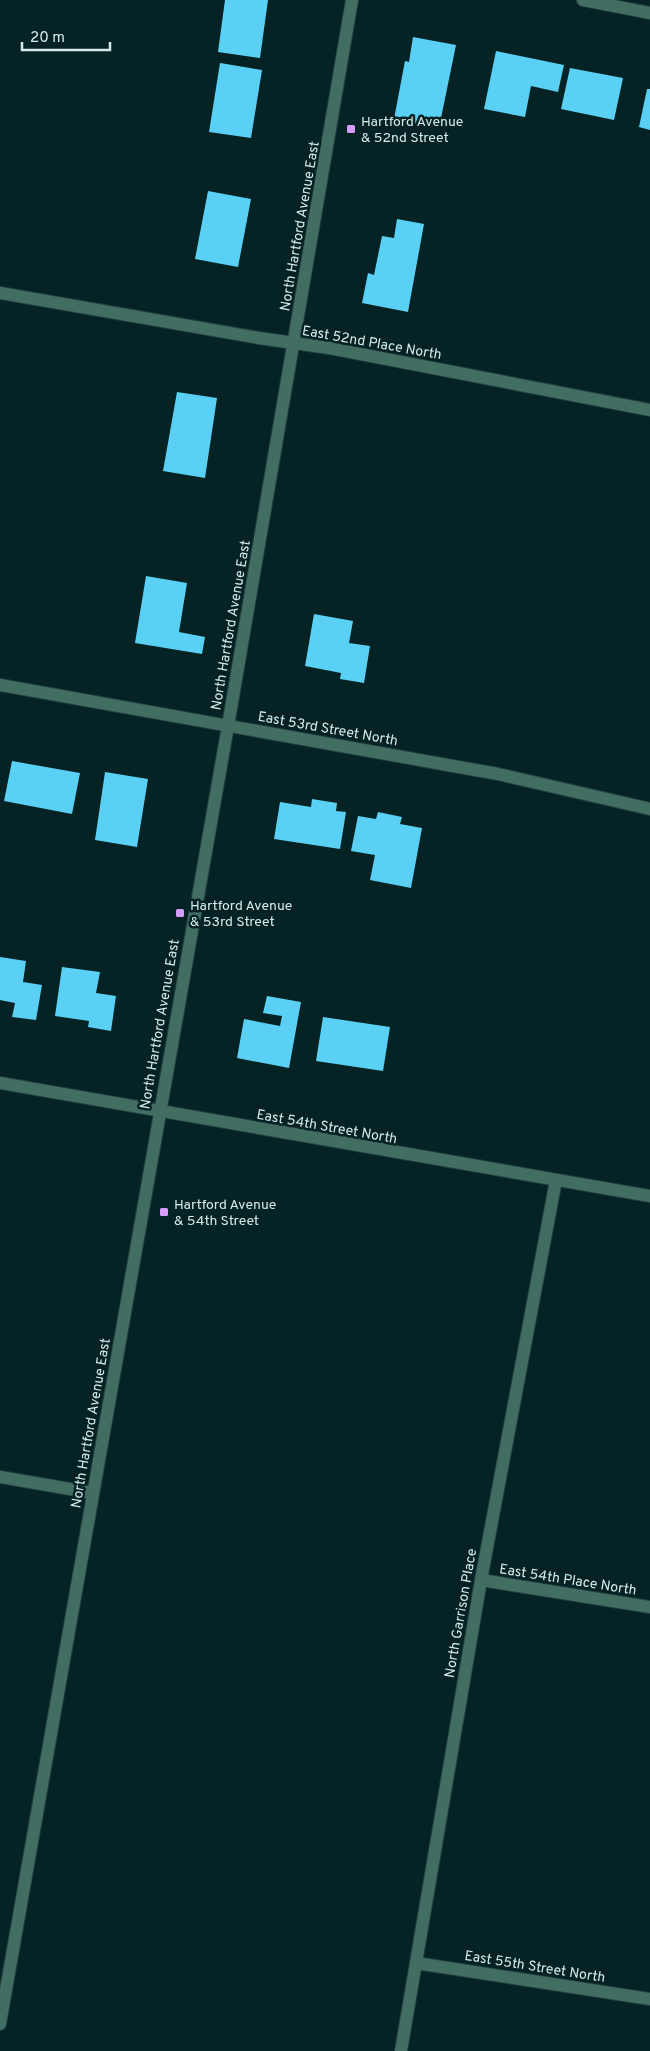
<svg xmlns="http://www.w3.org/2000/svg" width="650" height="2051" viewBox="0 0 650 2051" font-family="Overpass,sans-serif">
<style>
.building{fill:#5ad1f4}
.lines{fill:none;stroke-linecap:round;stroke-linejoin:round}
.minor-casing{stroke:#223f40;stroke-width:14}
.minor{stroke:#426d62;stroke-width:12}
.poi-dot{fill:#d59cfb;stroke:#052324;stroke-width:2}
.labels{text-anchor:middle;stroke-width:5;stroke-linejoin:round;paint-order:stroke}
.poi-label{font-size:14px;fill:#d5e9ea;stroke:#052324;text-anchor:start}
.street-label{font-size:14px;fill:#d5e9ea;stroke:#052324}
</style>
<rect width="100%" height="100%" fill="#052324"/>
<g class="building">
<polygon points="225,0 268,0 260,58 218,52"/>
<polygon points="413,37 456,45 439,128 394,119 405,61 409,62"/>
<polygon points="496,51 564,65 558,92 531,86 525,117 484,109"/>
<polygon points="220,63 262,70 251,138 209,132"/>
<polygon points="570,68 623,78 614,120 561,109"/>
<polygon points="647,89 650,89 650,130 639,127"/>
<polygon points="208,191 251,199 238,267 195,259"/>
<polygon points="397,219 424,224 408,312 362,303 368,273 374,275 382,236 394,238"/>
<polygon points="177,392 217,398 205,478 163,471"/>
<polygon points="146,576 187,583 179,632 205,637 202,654 135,643"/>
<polygon points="314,614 353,621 349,643 370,646 364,683 340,679 341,673 305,666"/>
<polygon points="12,761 80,773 72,814 4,801"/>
<polygon points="105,772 148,779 137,847 95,840"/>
<polygon points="312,799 337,803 336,811 346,812 340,849 274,839 280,802 311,807"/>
<polygon points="378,812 402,817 400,824 422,828 411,888 370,880 375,855 351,851 358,816 376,819"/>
<polygon points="0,957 26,961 23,982 42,985 36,1020 12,1017 15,1003 0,1000"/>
<polygon points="62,967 100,972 96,993 116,996 111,1031 88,1027 89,1021 55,1016"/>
<polygon points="267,996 301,1002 289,1068 237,1058 244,1019 280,1026 282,1016 263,1013"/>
<polygon points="323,1017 390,1027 383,1071 316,1061"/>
</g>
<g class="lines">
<defs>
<g id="minor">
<polyline points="583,0 650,13"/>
<polyline points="0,293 259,338 329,348 650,410"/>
<polyline points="0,685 498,774 650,809"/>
<polyline points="0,1083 650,1196"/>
<polyline points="0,1477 93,1493"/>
<polyline points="481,1580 650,1607"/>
<polyline points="416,1963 650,1999"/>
<polyline points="0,2024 228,726 352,0"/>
<polyline points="401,2051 481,1580 556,1180"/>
</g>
</defs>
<use href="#minor" class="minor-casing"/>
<use href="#minor" class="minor"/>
</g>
<g class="poi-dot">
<rect x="346" y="124" width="10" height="10" rx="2.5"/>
<rect x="175" y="908" width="10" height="10" rx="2.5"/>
<rect x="159" y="1207" width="10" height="10" rx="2.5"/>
</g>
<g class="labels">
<g class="poi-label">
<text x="361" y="126">Hartford Avenue<tspan x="361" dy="16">&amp; 52nd Street</tspan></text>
<text x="190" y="910">Hartford Avenue<tspan x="190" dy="16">&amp; 53rd Street</tspan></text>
<text x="174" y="1209">Hartford Avenue<tspan x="174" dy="16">&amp; 54th Street</tspan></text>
</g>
<g class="street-label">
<text transform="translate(299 226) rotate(-80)" y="5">North Hartford Avenue East</text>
<text transform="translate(372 342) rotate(10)" y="5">East 52nd Place North</text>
<text transform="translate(230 625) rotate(-80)" y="5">North Hartford Avenue East</text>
<text transform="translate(328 728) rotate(10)" y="5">East 53rd Street North</text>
<text transform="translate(159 1024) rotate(-80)" y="5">North Hartford Avenue East</text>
<text transform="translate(327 1126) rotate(10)" y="5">East 54th Street North</text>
<text transform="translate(90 1423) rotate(-80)" y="5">North Hartford Avenue East</text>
<text transform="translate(568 1579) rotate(9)" y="5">East 54th Place North</text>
<text transform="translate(460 1613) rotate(-80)" y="5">North Garrison Place</text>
<text transform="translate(535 1966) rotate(9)" y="5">East 55th Street North</text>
</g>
</g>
<path d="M22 42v8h88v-8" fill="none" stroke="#d5e9ea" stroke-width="2.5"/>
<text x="30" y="42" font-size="15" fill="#d5e9ea" stroke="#052324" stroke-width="4" paint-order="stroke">20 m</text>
</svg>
